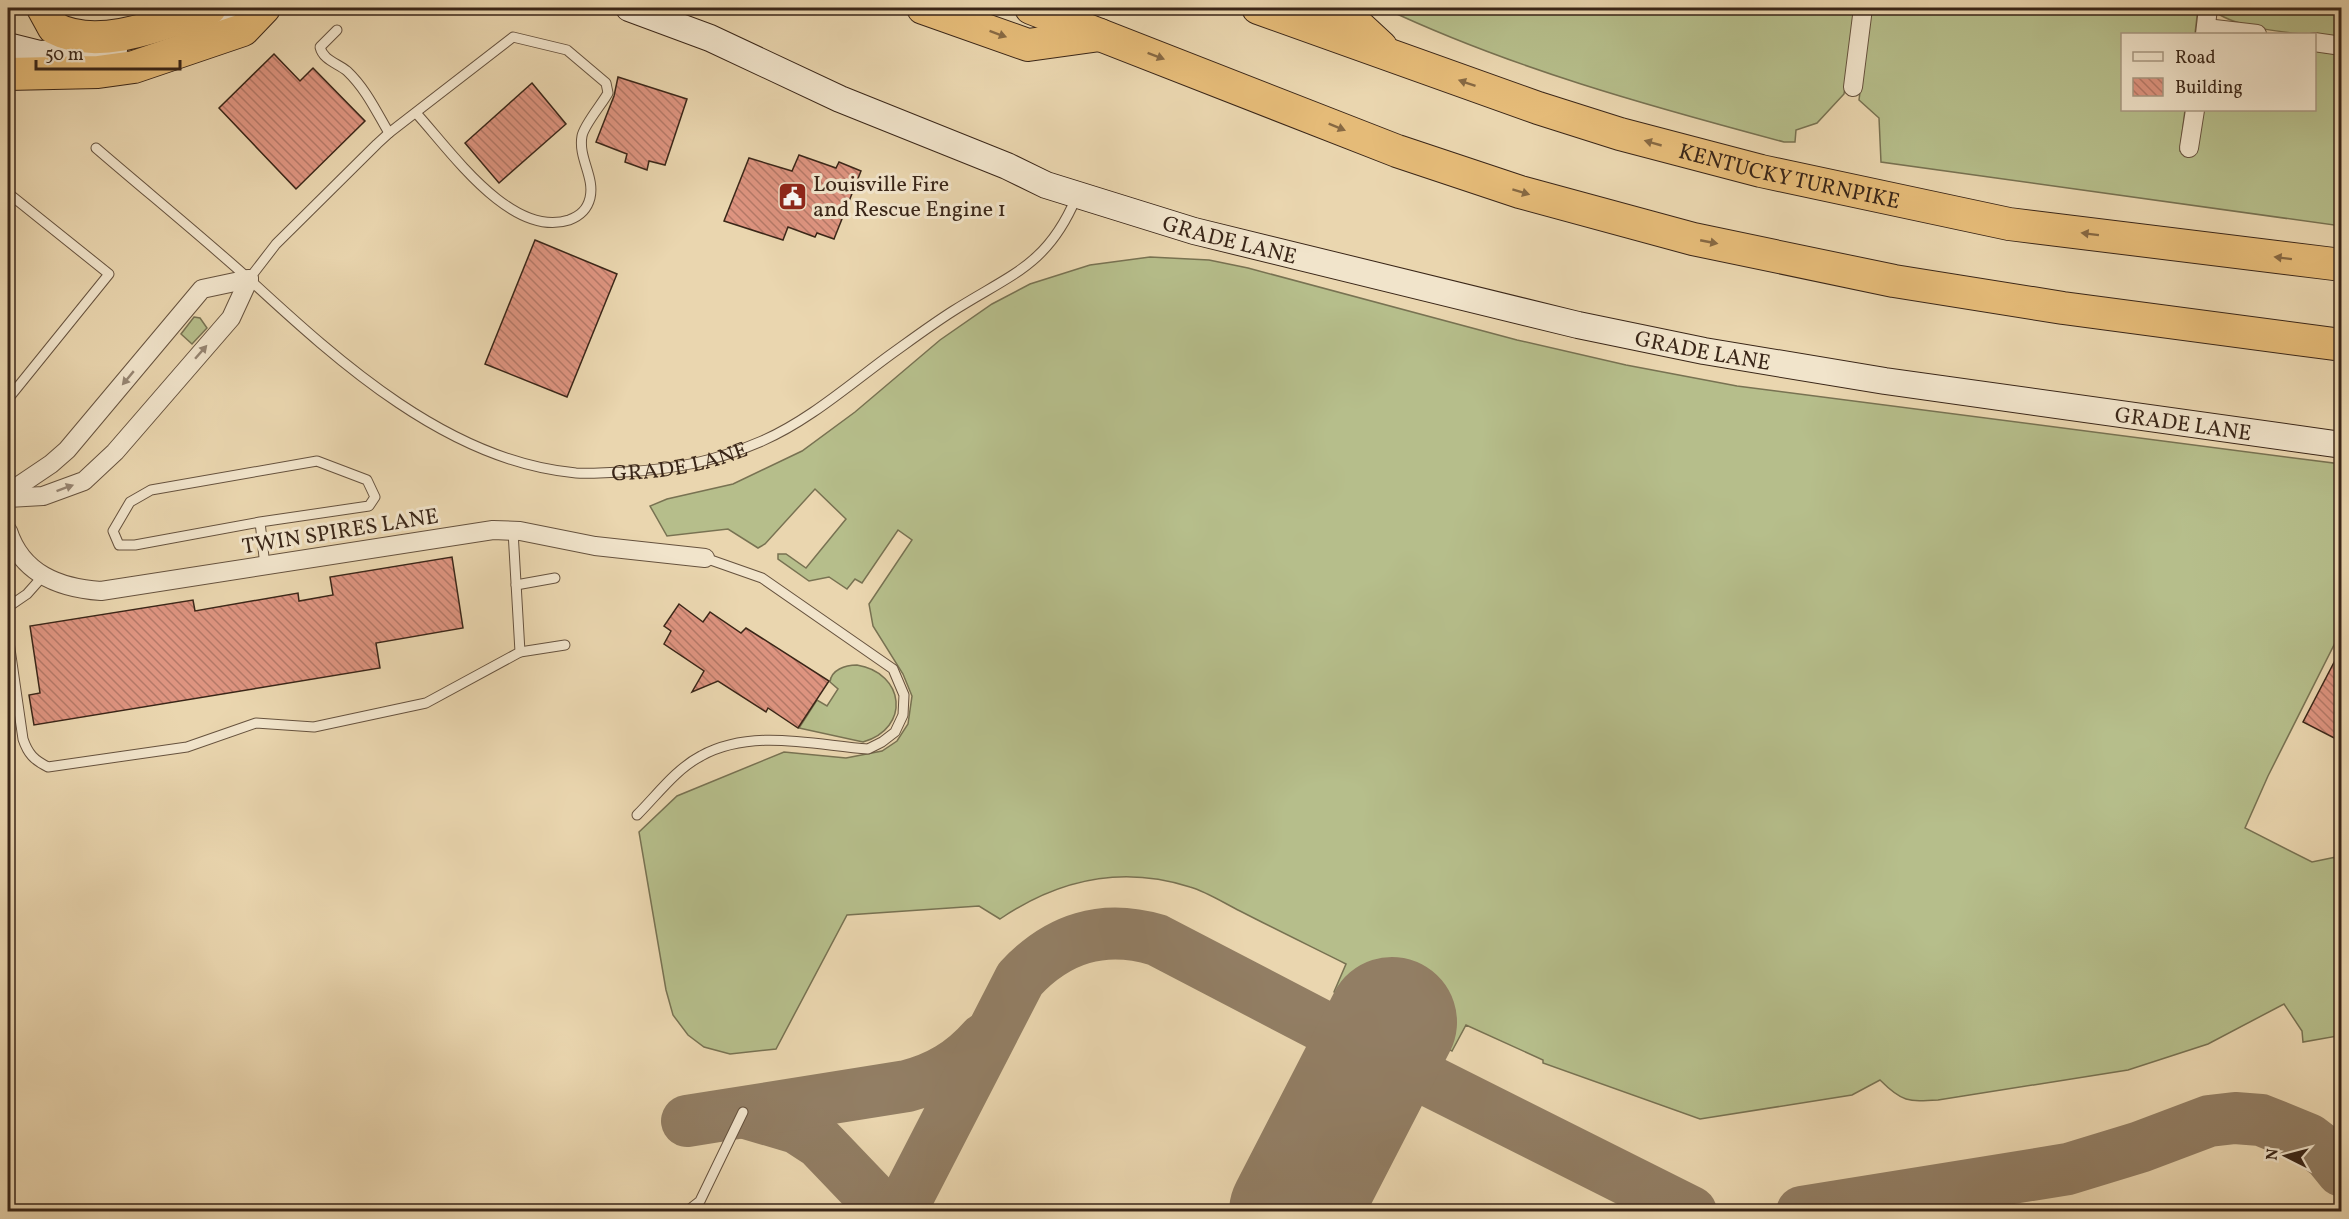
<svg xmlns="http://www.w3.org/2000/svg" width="2349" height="1219" viewBox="0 0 2349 1219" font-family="Vollkorn,serif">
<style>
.grass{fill:#b6be8b;stroke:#787252;stroke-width:1.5}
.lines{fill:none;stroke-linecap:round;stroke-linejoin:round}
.taxiway{stroke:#927e64;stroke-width:52}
.runway{stroke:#927e64;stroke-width:130}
.building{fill:url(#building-back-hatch);stroke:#3a2618;stroke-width:1.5}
.lane-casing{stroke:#66523e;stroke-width:11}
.street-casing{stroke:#66523e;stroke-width:20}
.secondary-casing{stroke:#3a2618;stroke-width:28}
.highway-casing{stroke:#3a2618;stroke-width:34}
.lane{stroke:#f1e4cb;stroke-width:9}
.street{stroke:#f1e4cb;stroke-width:18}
.secondary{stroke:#f1e4cb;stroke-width:26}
.highway{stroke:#e5bb78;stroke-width:32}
.oneway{fill:#876943}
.oneway2{fill:#968572}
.labels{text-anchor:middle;stroke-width:6;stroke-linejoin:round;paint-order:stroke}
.street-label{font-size:22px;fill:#3a2618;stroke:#f1e4cb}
.poi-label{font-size:22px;fill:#3a2618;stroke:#f1e4cb;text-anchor:start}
</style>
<defs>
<pattern id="building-back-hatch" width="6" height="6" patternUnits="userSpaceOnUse" patternTransform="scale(1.5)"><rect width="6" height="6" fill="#de9480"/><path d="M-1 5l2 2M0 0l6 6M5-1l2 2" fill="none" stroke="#b57968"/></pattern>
</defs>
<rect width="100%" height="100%" fill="#ead6af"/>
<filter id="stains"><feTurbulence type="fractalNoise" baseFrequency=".00333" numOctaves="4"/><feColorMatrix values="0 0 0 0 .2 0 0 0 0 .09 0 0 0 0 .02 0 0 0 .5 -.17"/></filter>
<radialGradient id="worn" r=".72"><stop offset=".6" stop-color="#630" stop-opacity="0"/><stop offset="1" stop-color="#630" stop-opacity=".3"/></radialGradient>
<g class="grass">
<path d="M1384,8H1856L1844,94L1817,123L1796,130L1795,142H1784C1649,106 1511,68 1384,8Z"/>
<polygon points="1871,8 2198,8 2195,34 2122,34 2122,110 2185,110 2180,151 2195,153 2202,110 2314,110 2315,51 2341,55 2341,226 1881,162 1879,118 1859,100"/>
<path d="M2218,8H2341V38C2307,34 2250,32 2220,15Z"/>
<path d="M1150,257L1209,260L1248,268L1517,340L1626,365L1737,386L2341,464V631L2268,776L2245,828L2312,862L2341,856V1053L2337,1036L2303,1042L2302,1031L2284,1004L2208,1044L2128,1070L1938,1100C1908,1102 1902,1102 1880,1080L1852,1095L1700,1119L1543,1063V1060L1466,1025L1452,1051L1334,992L1346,964C1310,946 1275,929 1240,911C1224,903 1207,892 1190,887C1121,865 1059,879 1000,919L979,906L847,915L776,1049L730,1054L704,1047L688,1035L673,1015L666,990L639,832L677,796L784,752L846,758L882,751L897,741L908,724L912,696L903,674L873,626L869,604L912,540L898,530L862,583L855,579L847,589L829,577L809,581L778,559V554H786L806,568L846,519L815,489L765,544L758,548L728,529L667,536L650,506L667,499L733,484L802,451L855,412L940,340L992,304L1030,284L1090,265Z"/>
<polygon points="194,317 200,318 207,328 192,344 181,334"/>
<path d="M857,665C905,673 911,728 863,742L799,728L817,700L827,706L838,689L830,682C831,670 845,665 857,665Z"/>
</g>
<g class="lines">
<g class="taxiway">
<polyline points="746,1113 797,1128 820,1143 886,1212"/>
<path d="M687,1121L907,1086C938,1078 962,1064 984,1039"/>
<path d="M900,1212L1020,979C1058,938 1103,924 1157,940L1374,1053L1691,1212"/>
<polyline points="1802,1212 2068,1169 2140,1147 2209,1121 2235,1118 2261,1120 2308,1139 2329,1155 2342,1171"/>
</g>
<polyline class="runway" points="1294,1212 1392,1022"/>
</g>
<g class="building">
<polygon points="274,54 300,81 313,68 365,121 296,189 219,108"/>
<polygon points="618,77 687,99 665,165 649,161 647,170 625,162 627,154 596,142 614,96"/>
<polygon points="532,83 566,124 499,183 465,143"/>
<polygon points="799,155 836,168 839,162 861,171 834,239 817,233 815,237 788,227 783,240 724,221 749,158 792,171"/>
<polygon points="535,240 617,274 567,397 485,364"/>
<polygon points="452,557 463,628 376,643 380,668 34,725 29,695 40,693 30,626 193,600 195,611 298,593 299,601 333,595 330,577"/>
<polygon points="679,604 703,622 710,612 741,633 746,628 829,681 798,728 768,708 766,712 718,681 692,692 704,671 664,644 671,631 664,626"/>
<polygon points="2342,647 2342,742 2303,722"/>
</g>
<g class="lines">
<defs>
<g id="lane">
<path d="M337,30L320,47C323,60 337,63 347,71C366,89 376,111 389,133"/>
<path id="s1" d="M96,148C147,192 200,235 250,280C339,362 449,462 576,473C592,474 608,472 624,472C676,469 713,462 762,441C808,421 849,385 890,355C911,340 931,325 953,311C1011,274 1047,266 1076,198"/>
<polyline points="8,193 109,274 8,399"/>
<path d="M249,279L276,244L377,144L389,133L513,37L567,50L606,83L608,93C602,104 584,125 582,136C578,158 595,177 590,198C587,210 580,216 569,220C511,239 450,150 416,113"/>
<polyline points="260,522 135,545 119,545 113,531 130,502 151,490 317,461 367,480 375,497 369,506 260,522 265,566"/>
<polyline points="516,585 555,578"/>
<polyline points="8,607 27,594 43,576"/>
<path d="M8,635L23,739C28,754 34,760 48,767L187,747L256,723L314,727L426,703L520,652L513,531"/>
<polyline points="520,652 565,645"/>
<path d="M637,815C657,795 676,769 701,756C752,728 814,745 868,749L882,742L895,732L903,715L904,695L893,669L762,578L705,558"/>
<polyline points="686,1212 700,1201 743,1112"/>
</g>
<g id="street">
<polyline points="2206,28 2257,34"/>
<polyline points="2205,34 2208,8"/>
<polyline points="2314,42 2342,46"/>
<polyline points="1853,87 1863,8"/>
<polyline points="2189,148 2195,110"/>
<polyline points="8,493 51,464 67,450 202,289 249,279"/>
<polyline points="8,498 43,496 84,481 115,452 231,318 249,279"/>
<path d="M8,531C22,574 59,588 101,591L493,530L520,531L595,546L705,558"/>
</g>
<g id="secondary">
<path id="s2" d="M629,8L710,38L840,99L1007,166L1046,185L1194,231L1578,325L1704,351L1885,381L2342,445"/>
<polyline points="187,31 260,8"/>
<polyline points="8,46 40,54 114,50"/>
</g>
<g id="highway">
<path d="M43,8L54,28C99,52 165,23 210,8"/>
<polyline points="923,8 1028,45 1100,35"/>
<polyline points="1031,8 1397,151 1520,192 1693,239 1894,281 2063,308 2342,345"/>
<path id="s3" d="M1258,8L1538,108L1620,134L1761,171L2009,224L2342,265"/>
<polyline points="1339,8 1381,47"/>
<polyline points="8,74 98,72 134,67 243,30 264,8"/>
</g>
</defs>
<use href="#lane" class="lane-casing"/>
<use href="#street" class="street-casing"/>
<use href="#secondary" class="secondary-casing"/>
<use href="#highway" class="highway-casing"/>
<use href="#lane" class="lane"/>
<use href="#street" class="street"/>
<use href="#secondary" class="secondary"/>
<use href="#highway" class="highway"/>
</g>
<defs><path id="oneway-solid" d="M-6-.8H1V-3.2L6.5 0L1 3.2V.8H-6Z" transform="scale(1.5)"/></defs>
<g class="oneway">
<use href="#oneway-solid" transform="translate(998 34) rotate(20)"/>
<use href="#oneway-solid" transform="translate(1156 56) rotate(21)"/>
<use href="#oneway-solid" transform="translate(1467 83) rotate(-161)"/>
<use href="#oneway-solid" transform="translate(1337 127) rotate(22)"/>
<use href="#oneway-solid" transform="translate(1653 143) rotate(-164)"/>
<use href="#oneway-solid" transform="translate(1521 192) rotate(17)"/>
<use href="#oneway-solid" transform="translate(2090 234) rotate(-173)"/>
<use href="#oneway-solid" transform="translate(1709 242) rotate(11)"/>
<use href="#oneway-solid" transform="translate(2283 258) rotate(-173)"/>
</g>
<g class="oneway2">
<use href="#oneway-solid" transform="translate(201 352) rotate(-49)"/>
<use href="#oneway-solid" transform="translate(128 378) rotate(130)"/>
<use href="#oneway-solid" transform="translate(65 488) rotate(-20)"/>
</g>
<defs>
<symbol id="civic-square" viewBox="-11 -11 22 22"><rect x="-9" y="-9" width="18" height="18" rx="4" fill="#8f2418" stroke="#f1e4cb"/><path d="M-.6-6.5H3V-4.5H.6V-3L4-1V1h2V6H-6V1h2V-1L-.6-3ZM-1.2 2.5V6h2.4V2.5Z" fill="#fff"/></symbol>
</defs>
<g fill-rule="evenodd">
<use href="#civic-square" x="776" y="180" width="33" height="33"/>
</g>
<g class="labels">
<g class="street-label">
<text dy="8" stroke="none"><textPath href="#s3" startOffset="558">KENTUCKY TURNPIKE</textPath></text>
<text dy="8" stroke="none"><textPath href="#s2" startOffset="645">GRADE LANE</textPath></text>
<text dy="8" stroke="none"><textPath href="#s2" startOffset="1131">GRADE LANE</textPath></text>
<text dy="8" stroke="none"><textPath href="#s2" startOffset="1617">GRADE LANE</textPath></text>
<text dy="8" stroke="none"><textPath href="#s1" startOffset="693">GRADE LANE</textPath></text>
<text transform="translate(340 530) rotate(-9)" y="8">TWIN SPIRES LANE</text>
</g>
<g class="poi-label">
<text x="813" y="191">Louisville Fire<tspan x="813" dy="25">and Rescue Engine 1</tspan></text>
</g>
</g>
<rect width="2349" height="1219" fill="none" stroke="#ead6af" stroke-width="30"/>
<rect x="9" y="9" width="2331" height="1201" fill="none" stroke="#3a2618" stroke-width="3"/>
<rect x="15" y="15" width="2319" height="1189" fill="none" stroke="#3a2618" stroke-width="1.5"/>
<rect x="2121" y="33" width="195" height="78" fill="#f1e4cb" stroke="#a89883" stroke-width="1.5"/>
<rect x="2133" y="52" width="30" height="9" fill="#f1e4cb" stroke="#a89883" stroke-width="1.5"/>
<text x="2175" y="63" font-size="18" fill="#3a2618">Road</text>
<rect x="2133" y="78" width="30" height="18" fill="url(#building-back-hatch)" stroke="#a89883" stroke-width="1.5"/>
<text x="2175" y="93" font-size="18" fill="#3a2618">Building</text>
<g transform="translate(2286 1156) rotate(276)" stroke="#f1e4cb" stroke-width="4.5" paint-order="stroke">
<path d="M0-4.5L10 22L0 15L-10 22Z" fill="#3a2618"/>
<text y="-9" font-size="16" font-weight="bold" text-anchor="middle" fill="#3a2618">N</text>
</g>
<path d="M36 60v9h144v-9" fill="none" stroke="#3a2618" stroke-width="3"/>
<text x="45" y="60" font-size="18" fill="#3a2618" stroke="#f1e4cb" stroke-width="4.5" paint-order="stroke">50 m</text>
<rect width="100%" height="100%" filter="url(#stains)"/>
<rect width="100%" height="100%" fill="url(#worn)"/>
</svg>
